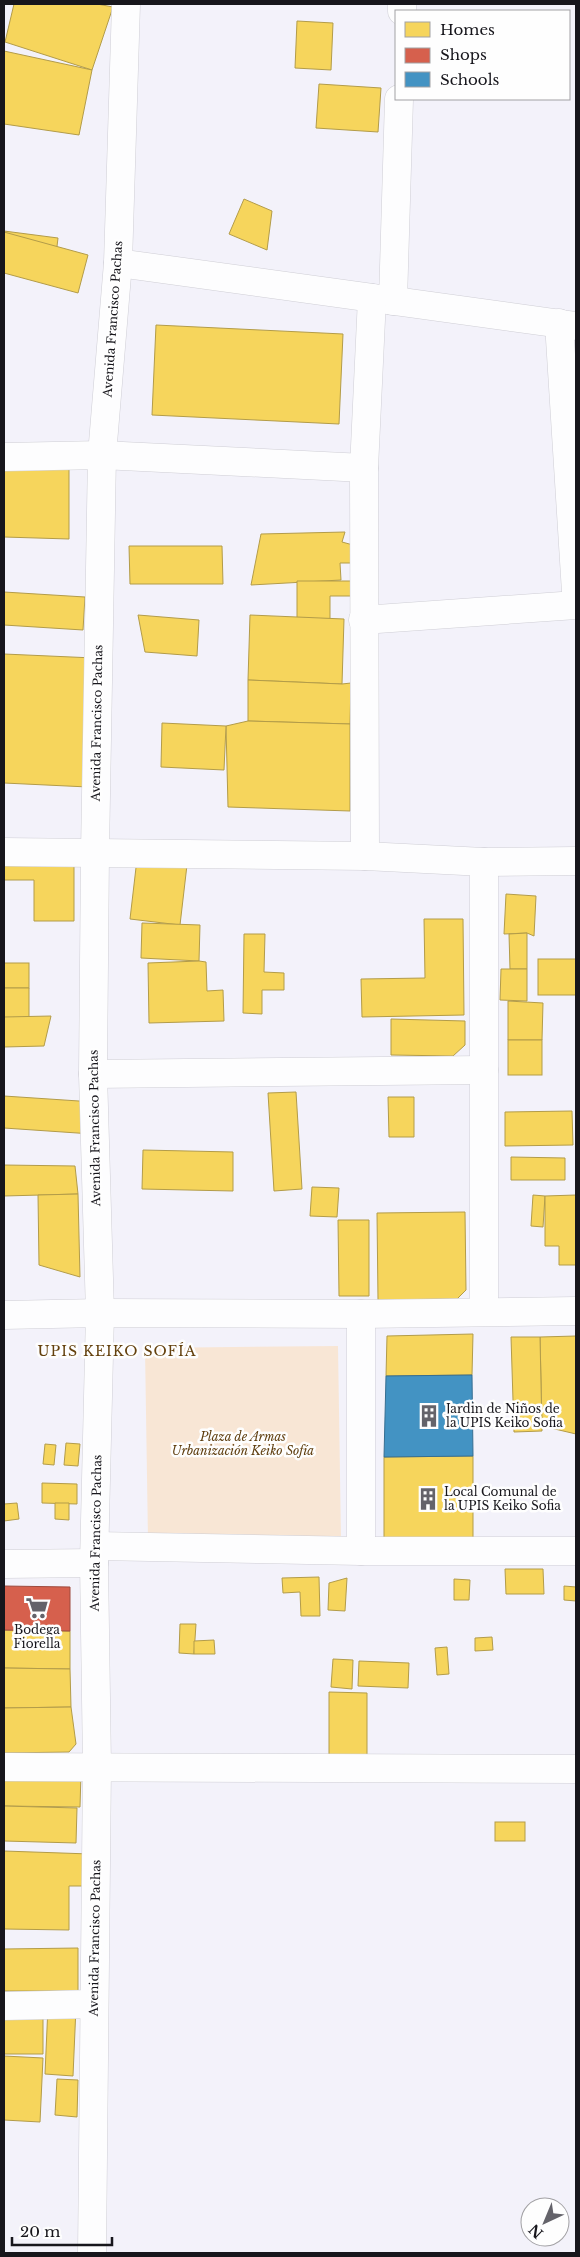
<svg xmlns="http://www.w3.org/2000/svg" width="580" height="2257" viewBox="0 0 580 2257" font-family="'Libre Baskerville',serif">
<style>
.green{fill:#f8e6d5}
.homes{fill:#f6d55c;stroke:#b39c49}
.shops{fill:#d6604d;stroke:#9d4a3e}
.schools{fill:#4393c3;stroke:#366e91}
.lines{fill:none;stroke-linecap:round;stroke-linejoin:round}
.minor-casing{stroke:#cfced5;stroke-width:29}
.minor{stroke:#fdfdfe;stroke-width:28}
.labels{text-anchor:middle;stroke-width:5;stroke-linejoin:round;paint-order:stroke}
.street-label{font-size:12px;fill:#17161c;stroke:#fefefe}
.poi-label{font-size:12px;fill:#17161c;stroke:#fefefe;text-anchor:start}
.park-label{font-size:12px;font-style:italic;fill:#5f3e0f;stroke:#fefefe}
.neighbourhood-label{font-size:14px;letter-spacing:1px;fill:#64410e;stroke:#fefefe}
</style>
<rect width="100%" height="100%" fill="#f3f2fa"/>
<polygon class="green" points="338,1346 341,1540 148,1541 145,1348"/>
<g class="homes">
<polygon points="14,4 97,4 113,7 92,70 5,42"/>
<polygon points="297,21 333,23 331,70 295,68"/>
<polygon points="4,51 92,70 79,135 4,124"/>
<polygon points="319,84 381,88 378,132 316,128"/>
<polygon points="244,199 272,211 267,250 229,234"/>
<polygon points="4,231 58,238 54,272 4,269"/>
<polygon points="4,232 88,255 78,293 4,273"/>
<polygon points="156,325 343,334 339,424 152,415"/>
<polygon points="4,468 69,469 69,539 4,537"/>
<polygon points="345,532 342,542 353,545 354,563 340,563 341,580 251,585 261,534"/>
<polygon points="129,546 222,546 223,584 130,584"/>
<polygon points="297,581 352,581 352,596 330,596 330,619 297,618"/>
<polygon points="4,592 85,597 83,630 4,625"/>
<polygon points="138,615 199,620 197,656 145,652"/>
<polygon points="250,615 344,619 342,684 248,680"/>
<polygon points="4,654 94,658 88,787 4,783"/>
<polygon points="248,680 342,684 351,683 350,724 248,721"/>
<polygon points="248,721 350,724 350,811 228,807 226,726"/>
<polygon points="162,723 226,726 224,770 161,767"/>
<polygon points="4,855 74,855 74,921 34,921 34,880 4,880"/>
<polygon points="137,859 187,865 180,925 130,919"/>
<polygon points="506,894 536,896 534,936 527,933 504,934"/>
<polygon points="424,919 463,919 464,1015 362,1017 361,979 425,978"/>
<polygon points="142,923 200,925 199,961 141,958"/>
<polygon points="527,933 527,969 510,969 509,934"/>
<polygon points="244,934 265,934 264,972 284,973 284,990 262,990 262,1014 243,1013"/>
<rect x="538" y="959" width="38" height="36"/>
<polygon points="199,961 206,962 207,991 223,990 224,1021 149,1023 148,963"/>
<rect x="4" y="963" width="25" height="25"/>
<polygon points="501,969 527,969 527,1001 500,1000"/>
<polygon points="4,988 29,988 29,1023 4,1022"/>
<polygon points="508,1001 543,1003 542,1040 508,1040"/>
<polygon points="51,1016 44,1046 4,1047 4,1017"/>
<polygon points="391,1019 465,1021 465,1045 453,1056 391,1055"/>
<rect x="508" y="1040" width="34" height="35"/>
<polygon points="296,1092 302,1189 274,1191 268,1093"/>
<polygon points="4,1096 94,1102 92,1134 4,1128"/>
<polygon points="388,1097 414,1097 414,1137 389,1137"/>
<polygon points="572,1111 573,1145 505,1146 505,1112"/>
<polygon points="143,1150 233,1152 233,1191 142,1189"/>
<polygon points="511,1157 565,1158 565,1180 511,1180"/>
<polygon points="4,1165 75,1166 78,1194 4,1196"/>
<polygon points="312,1187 339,1188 337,1217 310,1216"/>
<polygon points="78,1194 80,1277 39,1265 38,1195"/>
<polygon points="533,1195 545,1196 543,1227 531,1226"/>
<polygon points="576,1195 576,1265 559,1265 559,1246 545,1246 545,1196"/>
<polygon points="465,1212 466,1290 457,1299 378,1300 377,1213"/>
<polygon points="338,1220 369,1220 369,1296 339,1296"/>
<polygon points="473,1334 472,1375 386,1376 387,1336"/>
<polygon points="576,1336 576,1434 542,1426 540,1337"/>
<polygon points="511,1337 540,1337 542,1431 514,1432"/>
<polygon points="66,1443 80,1444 78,1466 64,1465"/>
<polygon points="45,1444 56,1445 54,1465 43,1464"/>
<polygon points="473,1456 473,1541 384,1541 384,1457"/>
<polygon points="42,1483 77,1484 77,1504 42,1503"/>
<polygon points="17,1503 19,1519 4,1521 4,1504"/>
<polygon points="55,1503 69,1503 69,1520 55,1519"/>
<polygon points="505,1569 543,1569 544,1594 506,1594"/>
<polygon points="319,1577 320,1616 301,1616 300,1592 283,1593 282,1578"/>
<polygon points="347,1578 345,1611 328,1610 329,1583"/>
<polygon points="454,1579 470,1580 469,1600 454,1600"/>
<polygon points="564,1586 576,1587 576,1601 564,1600"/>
<polygon points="180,1624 196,1624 194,1654 179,1653"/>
<polygon points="4,1630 70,1631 70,1669 4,1668"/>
<polygon points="492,1637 493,1650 475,1651 475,1638"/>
<polygon points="214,1640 215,1654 194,1654 194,1641"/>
<polygon points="447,1647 449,1674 437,1675 435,1648"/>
<polygon points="333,1659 353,1660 352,1689 331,1687"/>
<polygon points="359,1661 409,1663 408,1688 358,1686"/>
<polygon points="4,1668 70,1669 71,1707 4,1708"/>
<polygon points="329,1692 367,1693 367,1758 329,1757"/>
<polygon points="71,1707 76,1744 69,1752 4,1753 4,1708"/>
<polygon points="4,1771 81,1773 80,1807 4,1806"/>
<polygon points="4,1806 77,1808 76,1843 4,1841"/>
<rect x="495" y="1822" width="30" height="19"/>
<polygon points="4,1851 90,1854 89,1886 69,1886 69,1930 4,1929"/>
<polygon points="78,1948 78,1991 4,1991 4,1949"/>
<polygon points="48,2006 76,2007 73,2076 45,2074"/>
<polygon points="4,2011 43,2012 43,2054 4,2054"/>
<polygon points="4,2056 43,2058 40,2122 4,2120"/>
<polygon points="57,2079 78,2080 77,2117 55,2115"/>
</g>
<polygon class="shops" points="4,1586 70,1587 70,1631 4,1630"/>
<polygon class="schools" points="472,1375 473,1456 384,1457 386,1376"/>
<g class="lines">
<defs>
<g id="minor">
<polyline points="402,11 402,4"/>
<polyline points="118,263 576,326"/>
<polyline points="393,301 399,99"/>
<polyline points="559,323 576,592"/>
<polyline points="4,457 102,455 364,468"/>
<polyline points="363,620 576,605"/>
<polyline points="4,852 365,856 484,862 576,861"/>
<polyline points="365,856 364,468 372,298"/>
<polyline points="484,862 484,1311"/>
<polyline points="93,1074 484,1070"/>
<polyline points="4,1315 100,1313 361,1314 576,1311"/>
<polyline points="96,1546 361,1551 576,1551"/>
<polyline points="361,1551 361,1314"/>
<polyline points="4,1564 94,1563"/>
<polyline points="4,1767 576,1769"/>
<polyline points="4,2006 94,2004"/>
<polyline points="92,2253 97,1766 94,1563 100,1313 93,1074 95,852 102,455 118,263 126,4"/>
</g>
</defs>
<use href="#minor" class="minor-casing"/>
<use href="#minor" class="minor"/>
</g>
<defs>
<symbol id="building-bare" viewBox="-9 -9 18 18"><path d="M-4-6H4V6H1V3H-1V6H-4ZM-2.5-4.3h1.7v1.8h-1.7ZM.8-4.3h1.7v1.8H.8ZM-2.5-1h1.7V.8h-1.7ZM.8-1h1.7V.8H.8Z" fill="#64636a" stroke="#fefefe" stroke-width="2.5" paint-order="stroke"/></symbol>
<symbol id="supermarket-bare" viewBox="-9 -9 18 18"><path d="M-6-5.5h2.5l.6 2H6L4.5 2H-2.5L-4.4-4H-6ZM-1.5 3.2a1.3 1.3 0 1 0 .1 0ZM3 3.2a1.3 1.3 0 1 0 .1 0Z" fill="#64636a" stroke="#fefefe" stroke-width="2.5" paint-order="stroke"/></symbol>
</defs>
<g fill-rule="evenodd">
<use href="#building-bare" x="413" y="1400" width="32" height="32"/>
<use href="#building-bare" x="412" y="1483" width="32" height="32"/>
<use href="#supermarket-bare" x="21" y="1592" width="32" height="32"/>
</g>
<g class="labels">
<g class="street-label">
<text transform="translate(113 319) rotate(-86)" y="4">Avenida Francisco Pachas</text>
<text transform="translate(97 723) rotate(-89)" y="4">Avenida Francisco Pachas</text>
<text transform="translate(95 1128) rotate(-91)" y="4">Avenida Francisco Pachas</text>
<text transform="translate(96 1533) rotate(-89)" y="4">Avenida Francisco Pachas</text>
<text transform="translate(95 1938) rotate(-89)" y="4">Avenida Francisco Pachas</text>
</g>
<g class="poi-label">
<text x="446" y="1413">Jardin de Niños de<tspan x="446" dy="14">la UPIS Keiko Sofia</tspan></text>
<text x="444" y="1496">Local Comunal de<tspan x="444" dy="14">la UPIS Keiko Sofia</tspan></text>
<text x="37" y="1634" text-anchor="middle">Bodega<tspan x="37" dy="14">Fiorella</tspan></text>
</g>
<g class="park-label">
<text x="243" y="1441">Plaza de Armas<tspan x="243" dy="14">Urbanización Keiko Sofía</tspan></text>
</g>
<g class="neighbourhood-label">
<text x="117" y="1356">UPIS KEIKO SOFÍA</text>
</g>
</g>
<rect width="580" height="2257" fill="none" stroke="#17161c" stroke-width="10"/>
<rect x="395" y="10" width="175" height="90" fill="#fefefe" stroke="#a2a1a4"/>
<rect x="405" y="22" width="25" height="15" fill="#f6d55c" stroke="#a2a1a4"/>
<text x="440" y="35" font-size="15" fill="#17161c">Homes</text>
<rect x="405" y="48" width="25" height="15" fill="#d6604d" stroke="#a2a1a4"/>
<text x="440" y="60" font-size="15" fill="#17161c">Shops</text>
<rect x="405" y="72" width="25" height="15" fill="#4393c3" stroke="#a2a1a4"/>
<text x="440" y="85" font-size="15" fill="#17161c">Schools</text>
<g transform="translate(545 2222) rotate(224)"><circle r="24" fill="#fefefe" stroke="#a2a1a4"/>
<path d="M0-4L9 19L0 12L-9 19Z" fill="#64636a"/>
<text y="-8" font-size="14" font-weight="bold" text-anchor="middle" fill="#17161c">N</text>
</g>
<path d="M12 2237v8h100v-8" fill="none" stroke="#17161c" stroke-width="2.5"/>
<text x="20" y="2237" font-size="15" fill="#17161c" stroke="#fefefe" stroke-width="4" paint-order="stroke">20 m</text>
</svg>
